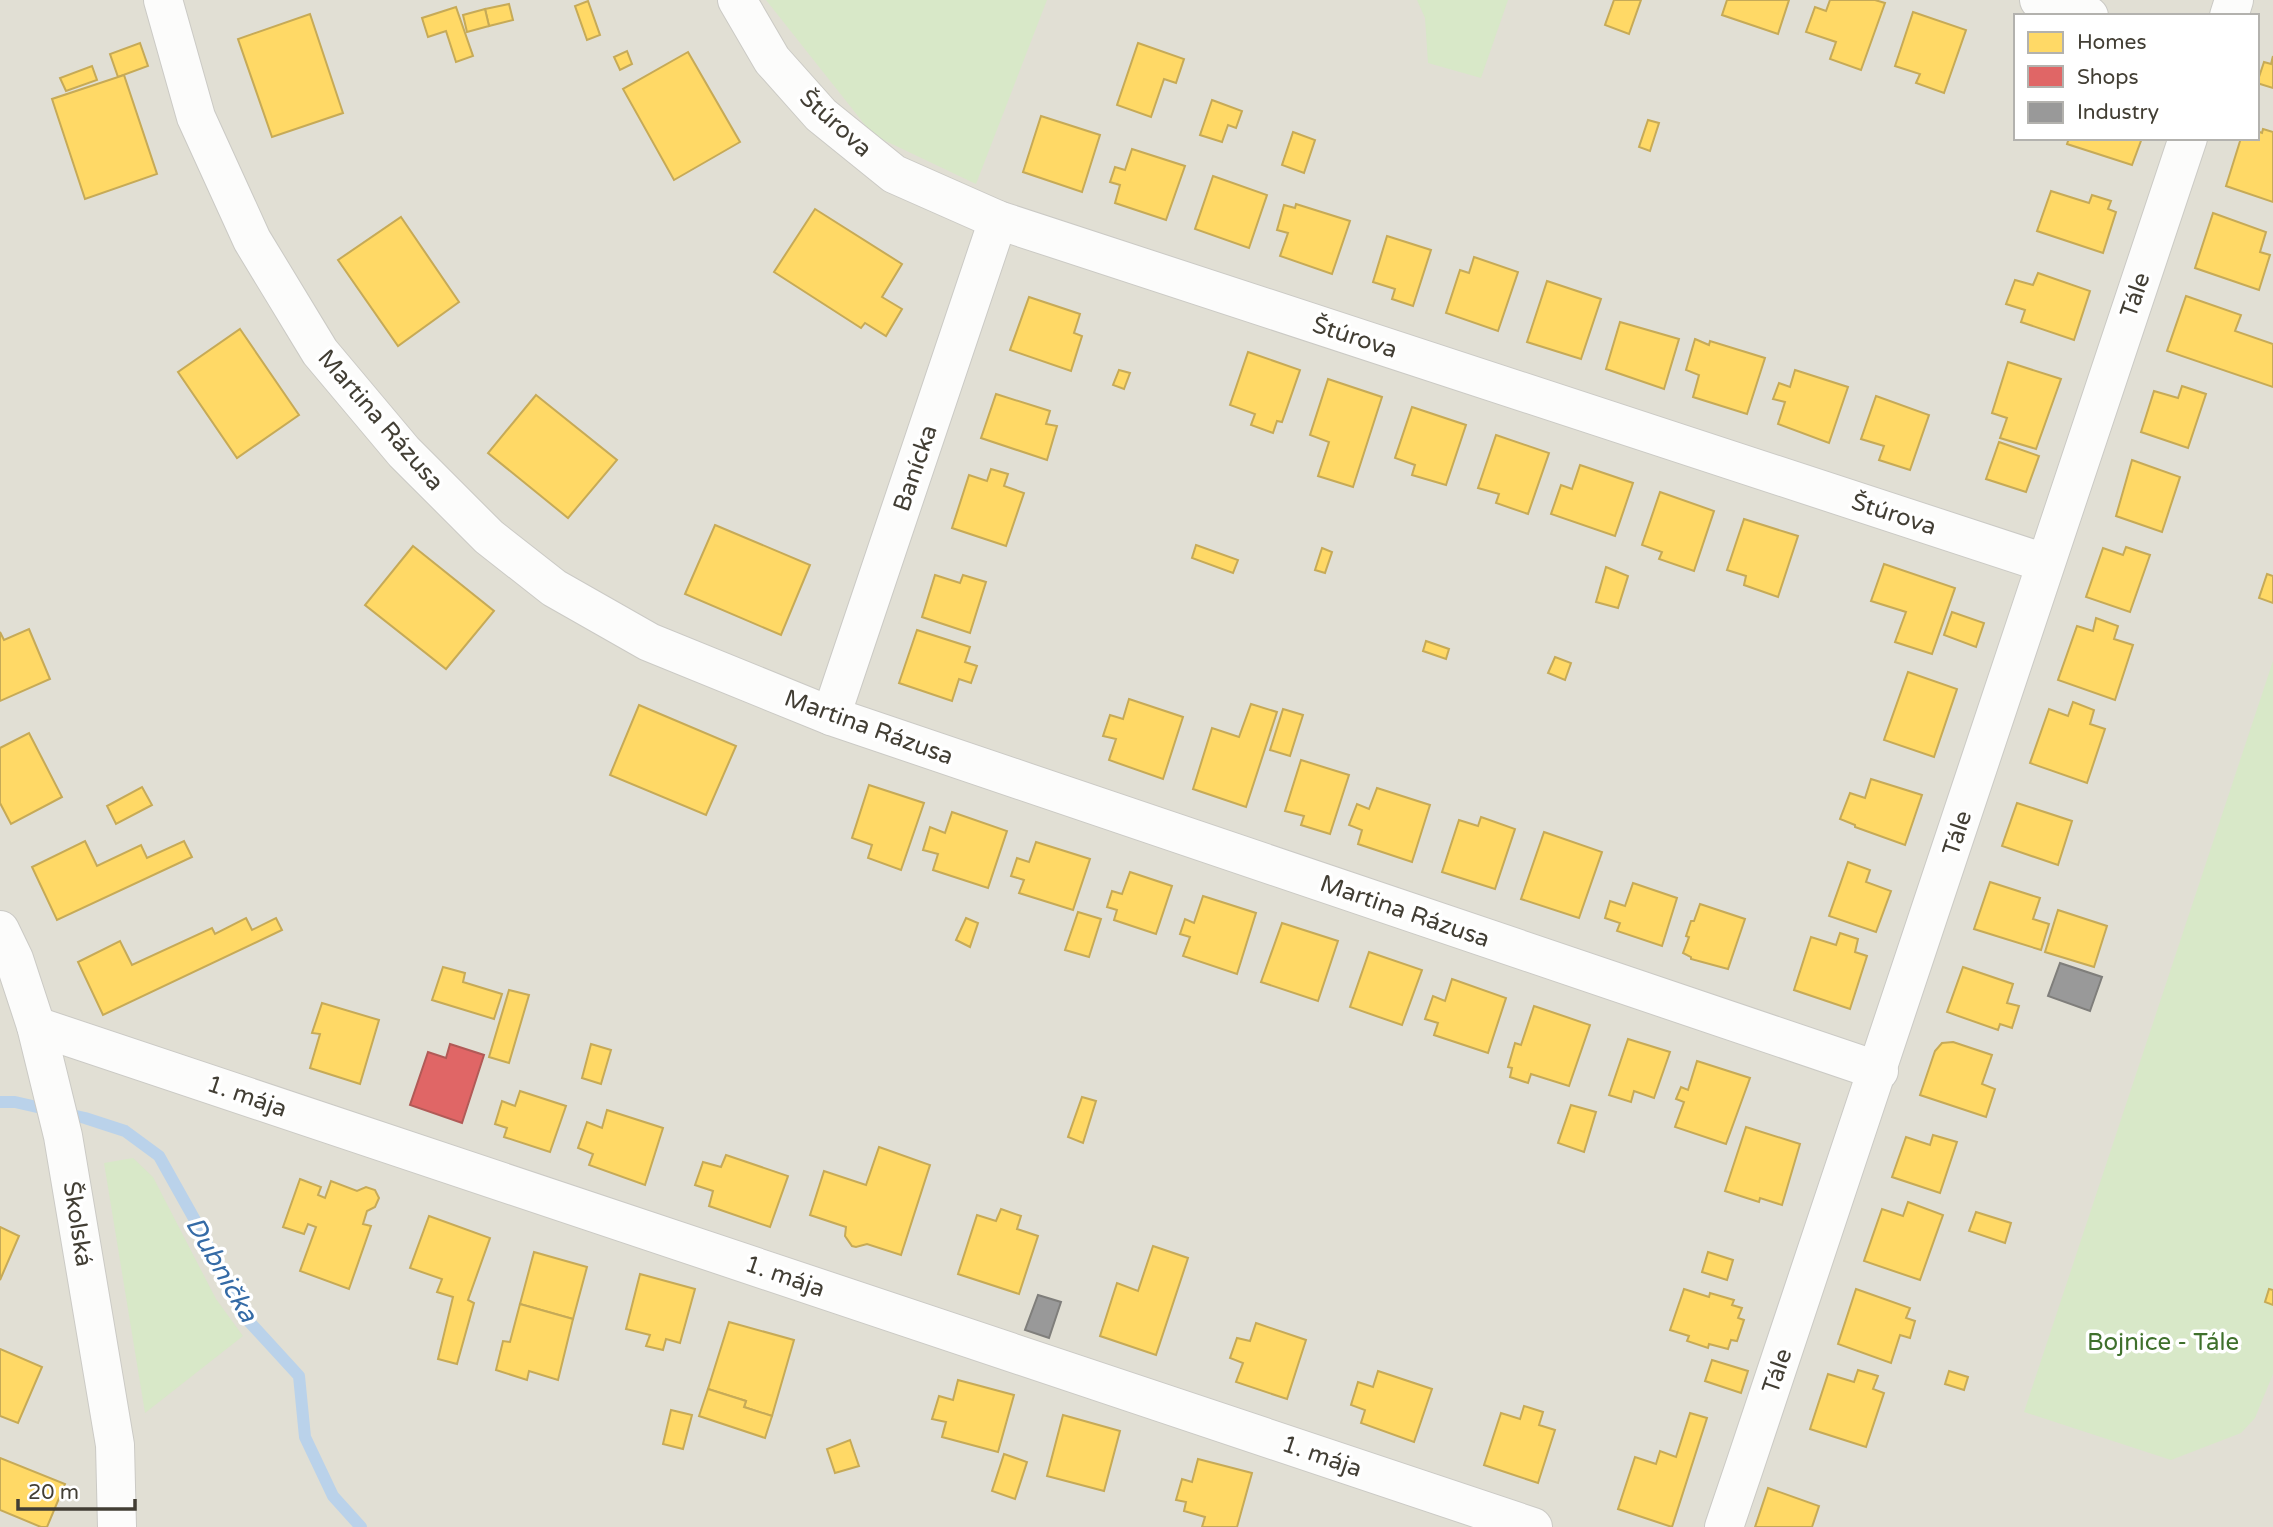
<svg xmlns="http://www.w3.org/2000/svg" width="2273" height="1527" viewBox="0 0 2273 1527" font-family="'Varela Round',sans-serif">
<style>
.residential{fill:#e1dfd4;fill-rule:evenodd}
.green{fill:#d8e8c8}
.homes{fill:#ffd966;stroke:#c6aa57;stroke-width:2}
.shops{fill:#e06666;stroke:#b15a57;stroke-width:2}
.industry{fill:#999;stroke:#7f7e7b;stroke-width:2}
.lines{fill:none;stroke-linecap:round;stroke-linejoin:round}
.stream{stroke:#bad2ea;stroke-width:12}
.minor-casing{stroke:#cbcac5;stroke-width:40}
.minor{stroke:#fcfcfb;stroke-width:38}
.labels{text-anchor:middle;stroke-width:7;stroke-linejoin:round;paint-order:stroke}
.street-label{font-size:24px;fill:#423e34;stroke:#fff}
.park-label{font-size:24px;fill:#3f702c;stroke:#fff}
.water-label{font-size:26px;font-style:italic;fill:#356ba6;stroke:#fff}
</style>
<rect width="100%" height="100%" fill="#eeede7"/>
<path class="residential" d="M0,0H2273V1527H0ZM2016,16H2257V138H2016Z"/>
<g class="green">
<polygon points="766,0 1047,0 976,184 873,135"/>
<polygon points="1417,0 1508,0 1481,78 1428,63 1425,18"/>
<polygon points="2273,661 2273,1374 2255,1418 2241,1433 2171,1460 2024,1412"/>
<polygon points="133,1158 153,1177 216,1299 243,1336 145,1413 104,1163"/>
</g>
<g class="homes">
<polygon points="1614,0 1641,0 1629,34 1605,25"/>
<polygon points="1727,0 1789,0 1778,34 1722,15"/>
<polygon points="1830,0 1875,0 1885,3 1861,70 1830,59 1836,42 1806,32 1815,7 1826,11"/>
<polygon points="588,1 600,35 587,40 575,6"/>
<polygon points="509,4 513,20 489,26 485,9"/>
<polygon points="456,7 473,56 456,62 446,31 428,37 422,18"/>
<polygon points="485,9 489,26 467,32 463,15"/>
<polygon points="1913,12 1966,30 1944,93 1916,83 1920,74 1895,66"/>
<polygon points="310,14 343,113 272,137 238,39"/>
<polygon points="140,43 148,66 118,77 110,54"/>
<polygon points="1138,43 1184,59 1176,83 1164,79 1151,117 1117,105"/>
<polygon points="627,51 632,64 620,70 614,57"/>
<polygon points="688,52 740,142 674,180 623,89"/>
<polygon points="2273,56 2273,88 2257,83 2264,62 2271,64"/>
<polygon points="92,66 97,80 66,91 60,78"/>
<polygon points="124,75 157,174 85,199 52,99"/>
<polygon points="1212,100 1242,111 1236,128 1228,125 1222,142 1200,135"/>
<polygon points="1041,116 1100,135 1082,192 1023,172"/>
<polygon points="1648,120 1659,123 1650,151 1639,147"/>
<polygon points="2263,129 2273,132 2273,202 2226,186 2241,138 2257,138 2257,131 2262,133"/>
<polygon points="1293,132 1315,140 1304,173 1282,165"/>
<polygon points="2069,138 2142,138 2132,165 2067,144"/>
<polygon points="1132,149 1185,166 1166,220 1115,203 1120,185 1110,182 1115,167 1125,170"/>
<polygon points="1213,176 1267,195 1249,248 1195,229"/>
<polygon points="2051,191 2089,203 2092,195 2111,201 2108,209 2116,212 2103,253 2037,231"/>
<polygon points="1296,204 1350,221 1332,274 1280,256 1288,233 1277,230 1284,205 1295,208"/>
<polygon points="815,209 902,264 882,297 902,309 886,336 865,323 861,328 774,272"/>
<polygon points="2213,213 2266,232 2260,252 2270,255 2259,290 2195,268"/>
<polygon points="401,217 459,302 398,346 338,260"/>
<polygon points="1387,236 1431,250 1413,306 1392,299 1395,289 1373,282"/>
<polygon points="1474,257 1518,272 1498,331 1446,313 1460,270 1469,273"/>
<polygon points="2038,273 2090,291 2074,340 2021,322 2025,310 2006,304 2015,280 2033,285"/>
<polygon points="1547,281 1601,299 1581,359 1527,342"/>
<polygon points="2186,296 2241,315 2235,331 2273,344 2273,387 2167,351"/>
<polygon points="1029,297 1080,314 1074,333 1082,336 1071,371 1010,350"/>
<polygon points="1620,322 1679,339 1664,389 1606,369"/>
<polygon points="240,329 299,415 237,458 178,372"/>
<polygon points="1695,339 1709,345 1710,341 1765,358 1747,414 1693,397 1699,375 1686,370"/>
<polygon points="1248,352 1300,370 1282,422 1277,421 1273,433 1251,425 1255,414 1230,405"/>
<polygon points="2008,362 2061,379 2036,449 2000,438 2007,418 1992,413"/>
<polygon points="1119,370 1130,373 1124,389 1113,385"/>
<polygon points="1795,370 1848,387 1829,443 1778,424 1785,402 1773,399 1779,383 1790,387"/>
<polygon points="1328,379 1382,397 1353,487 1318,476 1329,442 1310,435"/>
<polygon points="2182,386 2206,394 2188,448 2141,432 2154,391 2178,398"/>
<polygon points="996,394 1050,411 1046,424 1057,426 1047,460 981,438"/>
<polygon points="536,395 617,460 568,518 488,453"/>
<polygon points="1876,396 1929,415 1910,470 1879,460 1884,446 1861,439"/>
<polygon points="1412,407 1466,425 1446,485 1412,475 1415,465 1395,458"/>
<polygon points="1496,435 1549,453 1528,514 1496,503 1499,494 1478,488"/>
<polygon points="1999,442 2039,456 2026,492 1986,479"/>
<polygon points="2132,460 2180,477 2162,532 2116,516"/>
<polygon points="1580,465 1633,483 1615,536 1551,514 1561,485 1572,489"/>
<polygon points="991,469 1008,474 1004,486 1024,493 1006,546 952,528 969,475 987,481"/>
<polygon points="1660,492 1714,511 1694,571 1659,559 1662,552 1642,545"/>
<polygon points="1744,519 1798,536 1778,597 1744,585 1746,576 1727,570"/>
<polygon points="715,525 810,565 781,635 685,594"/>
<polygon points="1196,545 1238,560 1233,573 1192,558"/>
<polygon points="413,546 494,611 446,669 365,605"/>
<polygon points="2126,547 2150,555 2130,612 2086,597 2103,548 2123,555"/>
<polygon points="1322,548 1332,552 1325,573 1315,570"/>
<polygon points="1884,564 1955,588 1932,654 1895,642 1906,612 1871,601"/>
<polygon points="1606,567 1628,576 1618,608 1596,602"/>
<polygon points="2267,574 2273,576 2273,603 2259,598"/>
<polygon points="935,575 960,583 963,575 986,582 970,633 922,617"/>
<polygon points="1952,612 1984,623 1976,647 1944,635"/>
<polygon points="2096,618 2118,626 2114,639 2133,645 2115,700 2058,680 2077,626 2093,631"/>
<polygon points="29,629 50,679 0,701 0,632 4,640"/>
<polygon points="917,630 970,647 965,662 977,666 971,683 959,679 952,701 899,683"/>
<polygon points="1426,641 1449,649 1446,659 1423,651"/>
<polygon points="1555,657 1571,663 1565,680 1548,673"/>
<polygon points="1908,672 1957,689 1934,757 1884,740"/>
<polygon points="1129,699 1183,717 1163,779 1109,760 1116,739 1103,736 1110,715 1123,719"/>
<polygon points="2073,702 2094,710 2090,724 2105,729 2087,783 2030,763 2049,709 2068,716"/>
<polygon points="1251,704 1277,712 1246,807 1193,789 1212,728 1239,737"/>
<polygon points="639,705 736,746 706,815 610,775"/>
<polygon points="1283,709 1303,715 1290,756 1270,750"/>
<polygon points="29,733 62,797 11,824 0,803 0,748"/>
<polygon points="1301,760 1349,775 1330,834 1301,825 1304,816 1285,811"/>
<polygon points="1871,779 1922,795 1905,845 1855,827 1855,825 1840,819 1850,793 1865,798"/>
<polygon points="869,785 924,803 901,870 868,858 872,845 852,838"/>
<polygon points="142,787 152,805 116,824 107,806"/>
<polygon points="1377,788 1430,805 1412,862 1358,844 1362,830 1349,825 1357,804 1369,809"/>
<polygon points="2017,803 2072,821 2058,865 2002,846"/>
<polygon points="952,812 1007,831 988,888 933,870 938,854 923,850 930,827 945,833"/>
<polygon points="1481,817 1515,829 1495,889 1442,872 1459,820 1478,826"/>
<polygon points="1544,832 1602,852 1579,918 1521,899"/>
<polygon points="85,841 97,866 141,845 147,858 184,841 192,857 57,920 32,867"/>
<polygon points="1036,842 1090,859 1073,910 1019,893 1024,880 1011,876 1017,858 1029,862"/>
<polygon points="1848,862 1870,870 1866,882 1891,891 1876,932 1829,916"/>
<polygon points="1130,872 1172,886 1156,934 1114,920 1117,910 1107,907 1112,891 1122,894"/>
<polygon points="1990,882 2040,898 2033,919 2049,924 2041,950 1974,929"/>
<polygon points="1633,883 1677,898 1662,946 1617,931 1620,923 1605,918 1610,901 1625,906"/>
<polygon points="1203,896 1256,913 1237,974 1183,956 1190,937 1180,934 1185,919 1194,923"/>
<polygon points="1700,904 1745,919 1728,969 1691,959 1691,957 1683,953 1689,937 1686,936 1691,921 1694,921"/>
<polygon points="2058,910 2107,926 2094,967 2045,952"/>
<polygon points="1078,912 1101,919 1089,957 1065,950"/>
<polygon points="246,918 252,930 276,918 282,930 103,1015 78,962 120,941 132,965 212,928 215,934"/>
<polygon points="966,918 978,923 970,947 956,940"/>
<polygon points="1282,923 1338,941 1318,1001 1261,982"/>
<polygon points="1840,933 1858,939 1855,952 1867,956 1850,1009 1794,990 1811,937 1836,945"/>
<polygon points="1369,952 1422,970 1402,1025 1350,1007"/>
<polygon points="443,967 465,973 463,982 502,994 494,1019 432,1000"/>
<polygon points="1963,967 2013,984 2007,1003 2019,1006 2012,1028 2000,1024 1998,1030 1947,1012"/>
<polygon points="1452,979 1506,998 1488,1053 1434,1035 1438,1023 1425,1019 1433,996 1445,1001"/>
<polygon points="509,990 529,995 509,1063 489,1057"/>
<polygon points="322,1003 379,1020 360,1084 310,1068 320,1034 312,1033"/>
<polygon points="1534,1006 1590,1025 1569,1086 1531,1074 1528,1083 1510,1077 1512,1068 1508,1067 1515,1043 1521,1045"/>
<polygon points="1628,1039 1670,1052 1654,1098 1634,1091 1631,1102 1609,1095"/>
<polygon points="1953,1042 1992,1055 1982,1084 1995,1089 1986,1117 1920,1095 1935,1051 1942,1043"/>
<polygon points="591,1044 611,1050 601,1084 582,1078"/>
<polygon points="1697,1061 1750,1078 1726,1144 1675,1127 1684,1102 1676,1099 1681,1087 1688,1090"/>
<polygon points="520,1091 566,1106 550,1152 504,1137 507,1128 495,1124 502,1101 515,1106"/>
<polygon points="1082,1097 1096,1101 1083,1143 1068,1137"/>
<polygon points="1571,1105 1596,1112 1584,1152 1558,1143"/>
<polygon points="607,1110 663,1128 645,1185 589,1165 593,1154 578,1148 587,1122 602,1128"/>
<polygon points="1746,1127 1800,1144 1782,1205 1760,1198 1759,1202 1725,1191"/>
<polygon points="1933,1135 1957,1142 1940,1193 1892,1177 1906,1137 1930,1145"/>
<polygon points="879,1147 930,1165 901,1255 867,1244 856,1247 852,1246 845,1236 846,1227 810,1215 824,1171 866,1185"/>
<polygon points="726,1155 788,1176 770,1227 709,1206 713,1191 695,1185 703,1162 721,1167"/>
<polygon points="300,1179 321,1187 318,1195 325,1198 331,1181 357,1191 366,1187 375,1190 379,1198 375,1207 367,1211 363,1224 371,1226 349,1289 300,1271 316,1227 308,1224 304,1234 283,1227"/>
<polygon points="1908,1202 1943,1215 1920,1280 1864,1261 1882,1209 1903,1216"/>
<polygon points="1001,1209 1021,1216 1017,1229 1038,1236 1019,1294 958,1274 977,1215 996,1221"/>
<polygon points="1976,1212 2011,1223 2005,1243 1969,1231"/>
<polygon points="429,1216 490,1238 468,1300 474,1303 457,1364 438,1359 453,1297 437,1292 442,1279 410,1268"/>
<polygon points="0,1227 19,1236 0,1280"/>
<polygon points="1153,1246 1188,1258 1156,1355 1100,1336 1117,1283 1138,1291"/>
<polygon points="534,1252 587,1267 573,1319 520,1304"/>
<polygon points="1708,1252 1733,1260 1727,1280 1702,1272"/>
<polygon points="640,1274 695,1289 680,1343 666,1339 663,1350 646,1346 650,1335 626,1329"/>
<polygon points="1684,1289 1709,1297 1710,1293 1734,1300 1732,1305 1742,1308 1738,1318 1744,1320 1737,1341 1731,1340 1728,1349 1709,1344 1708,1348 1687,1341 1689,1336 1670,1330"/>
<polygon points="1856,1289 1910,1308 1906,1318 1915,1321 1910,1338 1900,1335 1891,1363 1838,1344"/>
<polygon points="2269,1289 2273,1290 2273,1305 2265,1302"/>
<polygon points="520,1304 573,1319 558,1380 529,1371 527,1380 496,1370 503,1341 510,1342"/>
<polygon points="729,1322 794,1340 772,1416 744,1407 746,1401 708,1389"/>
<polygon points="1256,1323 1306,1340 1287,1399 1236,1382 1243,1363 1230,1358 1237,1338 1250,1341"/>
<polygon points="0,1349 42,1367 18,1423 0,1416"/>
<polygon points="1712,1360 1748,1371 1741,1393 1705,1381"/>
<polygon points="1858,1370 1878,1376 1873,1389 1884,1393 1866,1447 1810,1429 1828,1374 1854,1382"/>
<polygon points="1378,1371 1432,1389 1414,1442 1361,1423 1365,1410 1351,1405 1358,1382 1373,1387"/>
<polygon points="1949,1371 1968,1377 1964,1390 1945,1384"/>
<polygon points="958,1380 1014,1395 998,1452 942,1437 946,1422 932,1419 939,1396 953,1400"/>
<polygon points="708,1389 746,1401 744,1407 772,1416 765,1438 699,1416"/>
<polygon points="1524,1406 1543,1412 1539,1425 1555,1430 1538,1483 1484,1465 1501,1413 1520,1419"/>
<polygon points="671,1410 692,1415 683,1449 663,1444"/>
<polygon points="1690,1413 1707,1418 1672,1527 1618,1509 1635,1457 1656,1464 1660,1451 1676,1457"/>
<polygon points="1063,1415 1120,1431 1104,1491 1047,1476"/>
<polygon points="850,1440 859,1466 835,1473 827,1449"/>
<polygon points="1004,1454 1027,1462 1015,1499 992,1491"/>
<polygon points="0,1458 65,1484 47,1527 41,1527 0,1510"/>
<polygon points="1198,1459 1252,1473 1237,1527 1202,1527 1205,1517 1184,1511 1186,1502 1176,1500 1182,1479 1192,1482"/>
<polygon points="1768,1488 1819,1506 1812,1527 1755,1527"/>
</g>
<polygon class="shops" points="450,1044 484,1055 462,1123 410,1105 428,1052 446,1058"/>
<g class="industry">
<polygon points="2060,963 2102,977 2090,1011 2048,996"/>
<polygon points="1038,1295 1061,1302 1049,1338 1025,1330"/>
</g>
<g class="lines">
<polyline class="stream" points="0,1102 15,1102 85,1118 125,1131 159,1156 196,1222 243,1315 299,1376 305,1437 333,1496 361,1527"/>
<defs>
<g id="minor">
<polyline points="163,0 196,117 252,240 320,352 404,452 489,537 554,588 649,642 831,716 1879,1071"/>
<polyline points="737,0 772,60 821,115 894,174 998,220 2045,563"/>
<polyline points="2039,0 2089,16"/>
<polyline points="2229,16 2234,0"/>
<polyline points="831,716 998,220"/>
<polyline points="0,930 14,959 36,1026 63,1136 115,1445 117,1527"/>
<polyline points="36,1026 1533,1527"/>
<path d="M1724,1527C1881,1065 2032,601 2188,138"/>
</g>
</defs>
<use href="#minor" class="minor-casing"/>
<use href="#minor" class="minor"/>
</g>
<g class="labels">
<g class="street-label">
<text transform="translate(836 123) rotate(42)" y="8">Štúrova</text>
<text transform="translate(2135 295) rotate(-71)" y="8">Tále</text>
<text transform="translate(1355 337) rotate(18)" y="8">Štúrova</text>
<text transform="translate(381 420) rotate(49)" y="8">Martina Rázusa</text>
<text transform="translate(915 468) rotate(-71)" y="8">Banícka</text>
<text transform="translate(1894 514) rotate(18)" y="8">Štúrova</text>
<text transform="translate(869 727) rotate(20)" y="8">Martina Rázusa</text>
<text transform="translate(1957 833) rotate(-72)" y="8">Tále</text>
<text transform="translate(1405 911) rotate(19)" y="8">Martina Rázusa</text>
<text transform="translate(247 1096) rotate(19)" y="8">1. mája</text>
<text transform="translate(78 1224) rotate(81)" y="8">Školská</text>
<text transform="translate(785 1276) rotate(19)" y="8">1. mája</text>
<text transform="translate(1777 1371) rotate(-71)" y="8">Tále</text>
<text transform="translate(1322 1456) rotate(19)" y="8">1. mája</text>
</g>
<g class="park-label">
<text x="2163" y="1350">Bojnice - Tále</text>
</g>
<g class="water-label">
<text transform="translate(222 1269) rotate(60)" y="9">Dubnička</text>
</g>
</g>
<rect x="2014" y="14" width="245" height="126" fill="#ffffff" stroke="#b3b2ae" stroke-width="2"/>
<rect x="2028" y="32" width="35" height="21" fill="#ffd966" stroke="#b3b2ae" stroke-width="2"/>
<text x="2077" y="49" font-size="21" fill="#423e34">Homes</text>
<rect x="2028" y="66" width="35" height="21" fill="#e06666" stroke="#b3b2ae" stroke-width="2"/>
<text x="2077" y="84" font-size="21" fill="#423e34">Shops</text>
<rect x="2028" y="102" width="35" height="21" fill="#999999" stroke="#b3b2ae" stroke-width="2"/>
<text x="2077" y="119" font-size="21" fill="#423e34">Industry</text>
<path d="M18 1499v10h117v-10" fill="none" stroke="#423e34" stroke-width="3.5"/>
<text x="28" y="1499" font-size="21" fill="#423e34" stroke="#ffffff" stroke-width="5" paint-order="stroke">20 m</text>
</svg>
